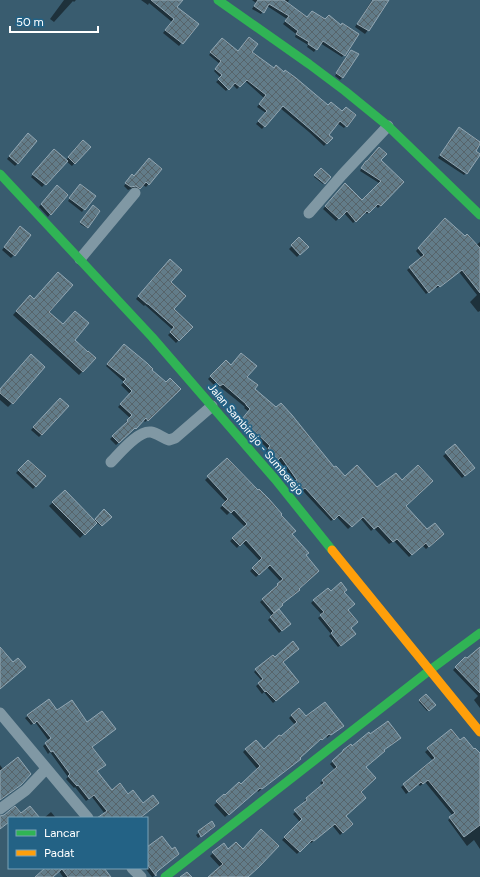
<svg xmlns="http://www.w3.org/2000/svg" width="480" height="877" viewBox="0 0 480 877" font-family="Figtree,sans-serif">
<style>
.shadow{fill:#0007}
.building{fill:url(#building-cross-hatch);stroke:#93a7b3}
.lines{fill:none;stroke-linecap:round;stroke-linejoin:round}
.street{stroke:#8098a4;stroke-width:11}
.fast{stroke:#30b455;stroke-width:9}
.slow{stroke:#ff9f0a;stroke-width:9}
.labels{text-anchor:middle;stroke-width:4;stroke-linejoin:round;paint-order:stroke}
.street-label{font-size:11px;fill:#fff;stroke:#236285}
</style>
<defs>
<pattern id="building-cross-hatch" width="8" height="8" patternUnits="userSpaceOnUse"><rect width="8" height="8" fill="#627c89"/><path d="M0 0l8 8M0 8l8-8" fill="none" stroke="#57646a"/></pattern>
</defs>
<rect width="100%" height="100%" fill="#395c6f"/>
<g class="shadow">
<polygon points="64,0 76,0 74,2 73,1 54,22 50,19"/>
<polygon points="141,0 178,0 176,7 197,24 179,46 163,33 172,22 149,3 148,5"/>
<polygon points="252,0 289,0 287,4 307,18 312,12 344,55 342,57 320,43 314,52 307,47 308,45 295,37 296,34 283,24 287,19 267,6 261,14 252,9 256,3"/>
<polygon points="372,0 388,0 368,30 365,34 355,27"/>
<polygon points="220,41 238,52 251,52 328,106 355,115 344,128 337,123 328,135 331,138 324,146 309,132 280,108 262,129 256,124 266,113 257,107 264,98 245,81 237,89 232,84 226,91 216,82 221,78 214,71 220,64 209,55"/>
<polygon points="351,51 343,77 340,80 335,76"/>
<polygon points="457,131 466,173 464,175 438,158"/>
<polygon points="25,137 18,163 15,166 7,159"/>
<polygon points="83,142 89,147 72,166 66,161 42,187 31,177 54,150 66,160"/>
<polygon points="380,160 403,182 378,208 375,205 367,214 365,212 353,223 344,213 336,221 323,209 345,185 362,202 379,183 360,171 364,164"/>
<polygon points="161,169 146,187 143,185 137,191 133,188 128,190 124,186 130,178"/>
<polygon points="321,169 330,177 323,184 314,177"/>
<polygon points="78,188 84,209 82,212 68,201"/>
<polygon points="54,189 50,214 48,217 39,207"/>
<polygon points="92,208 88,227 87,228 80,224"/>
<polygon points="445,219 465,237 476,245 480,242 480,311 478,312 470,302 477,295 459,272 437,288 435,286 426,294 407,270 422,258 416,251"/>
<polygon points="18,230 14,255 11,258 2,250"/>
<polygon points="299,239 307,247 297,257 289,249"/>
<polygon points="168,262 173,309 191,327 176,343 168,335 173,330 145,305 144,306 136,299"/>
<polygon points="26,300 48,312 73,340 95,358 79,375 13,315"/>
<polygon points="122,347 166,383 179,389 145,422 143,420 133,430 132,430 116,445 110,439 126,424 125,423 130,418 118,407 130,394 121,385 124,382 106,366"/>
<polygon points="226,361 246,377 253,389 344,478 377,488 404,506 427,531 440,536 426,549 422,545 409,557 394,541 389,544 374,528 371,531 360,518 348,529 336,516 331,521 302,490 299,492 293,484 295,483 278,459 275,461 266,451 268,449 241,422 249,412 244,408 245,407 219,386 217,388 208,379"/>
<polygon points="0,390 12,403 8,407 0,400"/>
<polygon points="60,399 68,406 39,437 31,430"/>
<polygon points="455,446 471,470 462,478 443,456"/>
<polygon points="227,459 279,515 305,555 278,609 289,624 279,633 268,620 272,616 260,602 276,588 275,588 281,582 267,567 256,577 250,571 260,561 242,542 237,548 230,541 245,527 230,512 227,515 220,508 226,502 205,480"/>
<polygon points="28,461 44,476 33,489 16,473"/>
<polygon points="65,491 94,521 104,511 110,517 101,526 96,522 80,538 49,506"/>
<polygon points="331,592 343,592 352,636 338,647 329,636 331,634 318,618 322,615 311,603 314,600"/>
<polygon points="480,648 480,708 474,700 478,696 453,670 465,658 467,660"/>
<polygon points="282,663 295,684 273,703 264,692 262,694 256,686 262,681 254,672 256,670"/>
<polygon points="426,695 434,705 427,711 419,702"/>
<polygon points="56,712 91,747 96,771 112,791 143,815 145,817 145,818 99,818 105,814 92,797 86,801 75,787 74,788 66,779 68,777 50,752 48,754 43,746 49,741 35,722 31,725 25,718 28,716"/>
<polygon points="292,715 306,718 339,728 327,738 326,736 318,742 318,741 299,758 297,762 258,792 257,790 225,817 214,805 224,796 225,796 241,786 258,770 243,752 246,749 263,750 281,738 295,725 289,718"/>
<polygon points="451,730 460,741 480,754 480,849 474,840 467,846 448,820 453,816 425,782 420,786 418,784 406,794 401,787 433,761 425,752"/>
<polygon points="397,740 383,751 365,767 360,792 344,816 352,824 340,835 332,825 311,843 309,841 297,854 282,840 300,822 293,814 305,803 304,801 306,799 322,785 320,783 335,770 330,764 341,754 352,748"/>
<polygon points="0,765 17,788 0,800"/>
<polygon points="51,812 56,818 44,818"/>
<polygon points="212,822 212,828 198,838 196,835"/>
<polygon points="147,848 172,850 155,873 155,875 153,877 152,877 145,868 147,868"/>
<polygon points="213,853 247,877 209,877 221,868 210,856"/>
<polygon points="47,868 107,868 104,870 110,877 63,877 59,871 52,877 37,877"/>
</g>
<g class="building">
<polygon points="151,0 183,0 177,7 199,24 183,44 165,30 174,19"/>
<polygon points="258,0 284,0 307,17 312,11 325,19 329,15 341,25 342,23 359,34 345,56 323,41 317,50 308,44 309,42 296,34 298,31 285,21 289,16 269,4 264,13 254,6"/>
<polygon points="373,0 389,0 369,31 357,24"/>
<polygon points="249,37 258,44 252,52 274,68 276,65 284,72 285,70 296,78 328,105 331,102 342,111 346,107 356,115 347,127 340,121 329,135 333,138 327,144 311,130 283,106 265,127 258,121 267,111 259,104 266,95 247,80 240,87 235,83 229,90 218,79 222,75 215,69 221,61 210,52 222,38 238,51"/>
<polygon points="351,50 359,54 343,78 336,73"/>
<polygon points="459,127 480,142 480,144 476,151 480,154 480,155 467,174 440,155"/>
<polygon points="28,133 37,141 18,164 9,156"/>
<polygon points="83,140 91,147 75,164 68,157"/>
<polygon points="379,147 387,154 381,160 404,182 381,206 378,204 369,213 367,211 356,222 347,211 339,219 325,206 345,183 362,200 381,181 361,168 366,161 367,161"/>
<polygon points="54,149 68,161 46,185 32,174"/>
<polygon points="149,158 162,169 149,185 146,182 140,189 136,186 131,187 125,183 132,174 134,176"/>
<polygon points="321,168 331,177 325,184 314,175"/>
<polygon points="80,184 96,196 85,210 69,198"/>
<polygon points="57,185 68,195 51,215 41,204"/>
<polygon points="93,205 100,211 88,228 80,222"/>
<polygon points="445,218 465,236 467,234 480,248 480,293 462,270 440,287 438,285 429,293 409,267 424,255 418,248"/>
<polygon points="20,226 31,235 15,256 4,247"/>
<polygon points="299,237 309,247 300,255 291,245"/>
<polygon points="170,259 182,270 171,282 186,296 174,309 193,327 179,341 170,332 174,327 148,304 147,304 138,296"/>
<polygon points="58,272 73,285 49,312 63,324 75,311 89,323 75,340 88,352 88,351 96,358 83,372 16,311 30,295 34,299"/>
<polygon points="124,344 147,363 153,369 152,370 166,382 170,378 181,389 148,421 146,418 136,429 135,428 119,443 112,436 128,421 127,420 132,415 120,404 132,391 123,382 126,379 107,364"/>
<polygon points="241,353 257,366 247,377 258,385 255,389 276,407 281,403 292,415 308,435 334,467 336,466 345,476 357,465 377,487 396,473 402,480 418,465 433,481 406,506 427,529 435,523 444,534 429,547 426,543 412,555 397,539 393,542 378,526 374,529 363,517 352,527 339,515 334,520 305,488 302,490 295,481 297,480 281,457 278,460 268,448 270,446 242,419 250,409 246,405 246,404 223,384 220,386 210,376 226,360 231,365"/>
<polygon points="31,354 45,367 13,404 0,393 0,389"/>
<polygon points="60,398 69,406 42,435 33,427"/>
<polygon points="455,444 475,468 465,476 445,452"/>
<polygon points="227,458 258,490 259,489 269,499 282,514 281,515 296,531 292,534 309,553 306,555 319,571 299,589 300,590 282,604 283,605 274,613 262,599 278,585 277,584 283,579 270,565 259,575 252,568 262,558 246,540 240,546 232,538 247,524 234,510 231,513 222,505 228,499 207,476"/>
<polygon points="28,460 46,476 36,487 18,470"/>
<polygon points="65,490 97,523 85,535 52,502"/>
<polygon points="104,509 112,517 102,526 95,519"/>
<polygon points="341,582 347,590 344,592 355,604 348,610 358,622 351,628 356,634 341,646 331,633 333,631 320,615 324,612 313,600 328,588 331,591"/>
<polygon points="279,609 291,624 282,631 270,617"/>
<polygon points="293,641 299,649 283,662 299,682 276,701 266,691 265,692 258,683 263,679 255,669 273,655 275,657"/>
<polygon points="0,647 13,662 18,658 26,667 0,689"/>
<polygon points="480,647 480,693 455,667 465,657 467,658"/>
<polygon points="426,694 436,705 429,711 419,700"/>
<polygon points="49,699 57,710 72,700 87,722 102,711 116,729 92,747 106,765 97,771 112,790 120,783 128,794 133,790 143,803 153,795 159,803 140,818 97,818 107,811 94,795 89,799 78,785 77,786 68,776 70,774 53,751 51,752 45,743 51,738 37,721 34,724 27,715"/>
<polygon points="325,702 344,726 331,735 329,734 322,740 321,739 300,758 301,759 262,789 260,788 229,815 216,801 224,794 225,795 239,782 241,784 260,766 245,749 256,740 264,749 279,735 281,736 297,722 291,715 299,708 306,716"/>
<polygon points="388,721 401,738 384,750 385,751 366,767 376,778 361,792 366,798 346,816 353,824 343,833 335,824 314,841 312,840 300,852 284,837 302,819 294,810 307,800 306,798 324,783 322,780 337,767 332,761 343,751 343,750 351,744 352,746 369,732 370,734"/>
<polygon points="451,729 460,740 464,737 474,749 475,748 480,753 480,825 464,837 449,817 455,813 428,780 423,784 421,782 409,792 403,784 435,758 427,748"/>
<polygon points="18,757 31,774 21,785 0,800 0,771"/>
<polygon points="15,806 21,813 30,806 40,818 9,818 9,822 0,829 0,816 4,815"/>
<polygon points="212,821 215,826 201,837 198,831"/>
<polygon points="261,829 279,846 259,867 248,877 208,877 223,864 212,852 224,843 228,849 236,842 243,849"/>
<polygon points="162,836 172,849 175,847 179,854 159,870 156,873 156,876 147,864 147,847"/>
<polygon points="45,868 104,868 111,877 68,877 62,869 53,877 35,877"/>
<polygon points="187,872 192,877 180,877"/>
</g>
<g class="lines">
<g class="street">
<polyline points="309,213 342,175 388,126"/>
<polyline points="80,259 135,193"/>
<path d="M111,462C119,454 138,430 151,432C157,433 163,438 169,440L175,438L212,406"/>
<polyline points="0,713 88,818"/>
<polyline points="0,809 26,790 46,769"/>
<polyline points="132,868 141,877"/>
</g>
<g class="fast">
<polyline points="218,0 309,64 345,91 388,126 480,215"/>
<polyline points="0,174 152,337 275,479 332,550"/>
<polyline points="165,877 430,670 480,633"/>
</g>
<polyline class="slow" points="332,550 480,732"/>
</g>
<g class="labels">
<g class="street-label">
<text transform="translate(256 439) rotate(50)" y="4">Jalan Sambirejo - Sumberejo</text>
</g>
</g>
<rect x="8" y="817" width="140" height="52" fill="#236285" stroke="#7ba1b6"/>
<rect x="16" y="830" width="20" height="6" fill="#30b455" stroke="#7ba1b6"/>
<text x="44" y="837" font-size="12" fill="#ffffff">Lancar</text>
<rect x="16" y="850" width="20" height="6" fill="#ff9f0a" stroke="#7ba1b6"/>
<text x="44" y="857" font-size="12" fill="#ffffff">Padat</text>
<path d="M10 26v6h88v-6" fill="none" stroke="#ffffff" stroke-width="2"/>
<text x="16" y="26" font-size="12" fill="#ffffff" stroke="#236285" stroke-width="3" paint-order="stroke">50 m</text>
</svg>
